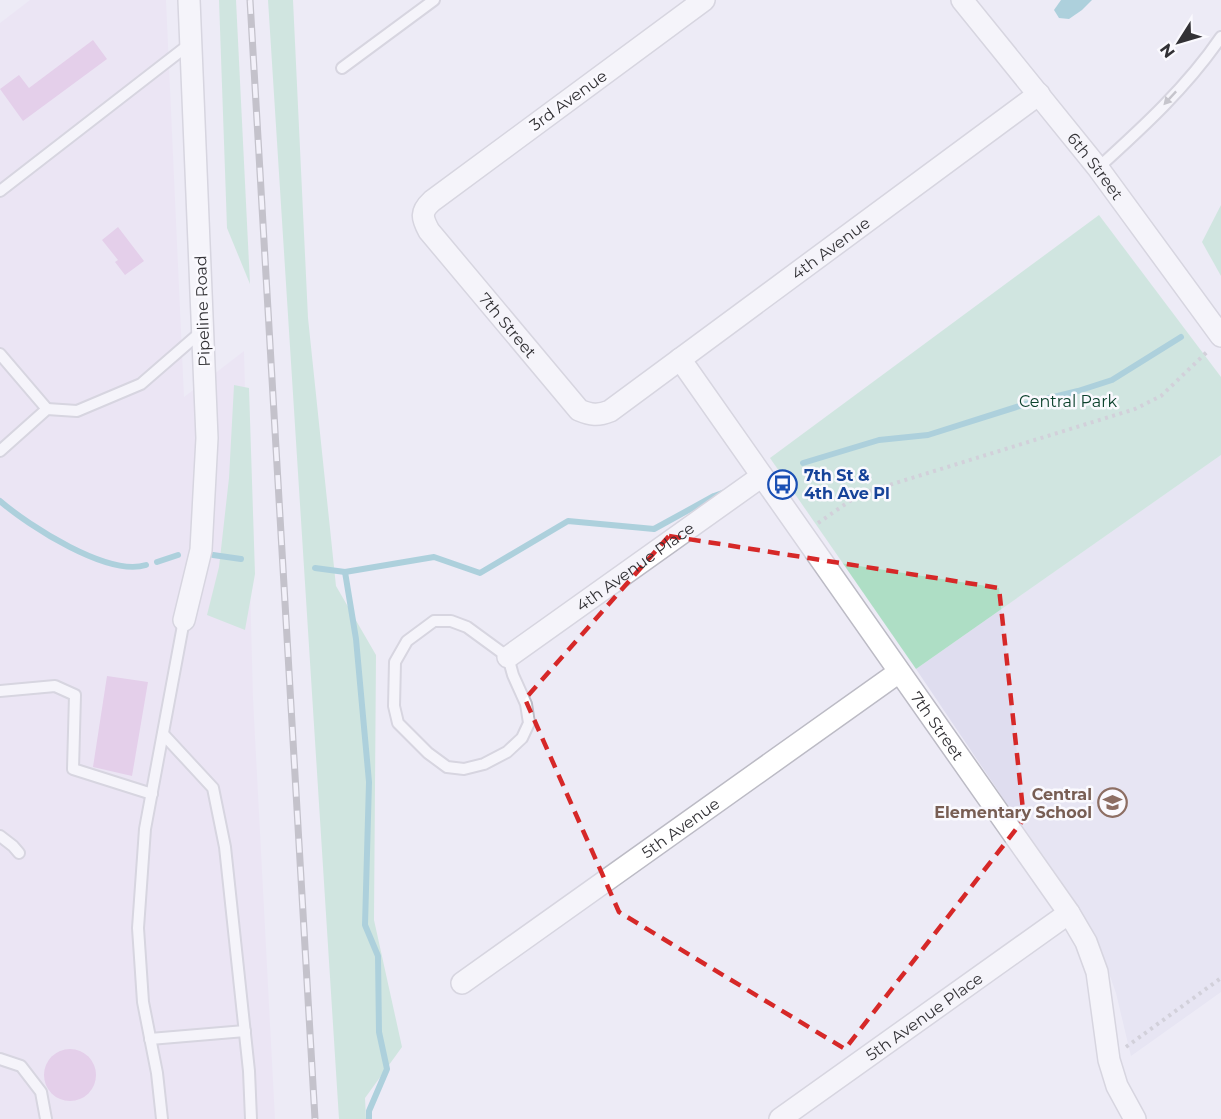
<svg xmlns="http://www.w3.org/2000/svg" width="1221" height="1119" viewBox="0 0 1221 1119" font-family="Montserrat,sans-serif">
<style>
.built{fill:#dfddef}
.industrial{fill:#e9def2}
.green{fill:#aedec5}
.water{fill:#60b0bd}
.lines{fill:none;stroke-linecap:round;stroke-linejoin:round}
.stream{stroke:#60b0bd;stroke-width:6}
.building{fill:#d9addb}
.lane-casing{stroke:#bcbbc5;stroke-width:14}
.street-casing{stroke:#bcbbc5;stroke-width:24}
.path{stroke:#b1b0b8;stroke-width:4;stroke-dasharray:3 4.5;stroke-linecap:butt}
.lane{stroke:#fff;stroke-width:10}
.street{stroke:#fff;stroke-width:21}
.rail-casing{stroke:#929098;stroke-width:7}
.rail{stroke:#faf9fe;stroke-width:4.5;stroke-dasharray:14;stroke-linecap:butt}
.oneway{fill:#98989a}
.marked{fill:none;stroke:#d62828;stroke-width:4.5;stroke-dasharray:12 8;stroke-linejoin:round}
.labels{text-anchor:middle;stroke-width:5;stroke-linejoin:round;paint-order:stroke}
.street-label{font-size:16px;fill:#323135;stroke:#faf9fe}
.park-label{font-size:16px;fill:#0b412c;stroke:#faf9fe}
.transit-label{font-size:16px;font-weight:bold;fill:#164399;stroke:#faf9fe;text-anchor:start}
.education-label{font-size:16px;font-weight:bold;fill:#785e54;stroke:#faf9fe;text-anchor:end}
</style>
<rect width="100%" height="100%" fill="#edebf6"/>
<polygon class="built" points="1221,455 1221,992 1131,1056 1116,993 1096,936 916,669"/>
<polygon class="industrial" points="30,0 166,0 184,397 244,351 253,698 275,1119 0,1119 0,23"/>
<g class="green">
<polygon points="219,0 236,0 250,284 227,228"/>
<polygon points="268,0 293,0 308,318 336,586 376,655 374,920 402,1047 365,1098 366,1119 339,1119"/>
<polygon points="1221,205 1221,276 1202,242"/>
<polygon points="1099,215 1221,377 1221,455 916,669 770,458"/>
<polygon points="234,385 249,388 255,574 245,630 207,615 219,567 229,478"/>
</g>
<polygon class="water" points="1061,0 1092,0 1082,10 1069,19 1059,18 1054,10"/>
<g class="lines">
<g class="stream">
<polyline points="803,463 879,440 928,435 1029,403 1078,391 1112,380 1181,337"/>
<path d="M0,501C29,526 108,577 146,565"/>
<polyline points="213,555 241,559"/>
<polyline points="157,562 178,555"/>
<polyline points="315,568 345,572 434,557 480,573 568,521 654,529 714,496 725,492"/>
<polyline points="345,572 356,639 369,782 365,925 378,956 379,1032 387,1069 369,1111 369,1119"/>
</g>
</g>
<g class="building">
<polygon points="93,40 107,59 23,121 0,89 19,75 29,88"/>
<polygon points="118,227 144,261 125,275 115,262 118,260 102,240"/>
<polygon points="107,676 148,682 132,776 93,767"/>
<circle cx="70" cy="1075" r="26"/>
</g>
<g class="lines">
<defs>
<g id="lane">
<polyline points="342,68 434,0"/>
<path d="M1098,168C1142,128 1187,87 1221,37"/>
<polyline points="0,191 191,43"/>
<polyline points="0,354 47,409"/>
<polyline points="0,451 47,409 77,411 141,384 202,331"/>
<polygon points="434,621 451,621 467,627 508,657 513,675 526,704 529,723 522,738 507,752 484,764 464,769 447,767 428,753 398,723 394,706 395,662 407,641"/>
<polyline points="0,691 55,686 75,695 73,769 152,794"/>
<polyline points="163,734 213,788 225,847 249,1071 251,1119"/>
<polyline points="0,836 13,846 19,853"/>
<polyline points="150,1039 245,1031"/>
<polyline points="0,1059 21,1066 41,1092 46,1119"/>
<polyline points="162,1119 157,1073 143,1002 138,928 145,829 184,620"/>
</g>
<g id="street">
<path id="s1" d="M704,0L432,201C420,212 422,218 429,231L579,410C591,415 598,416 610,411L1039,94"/>
<path id="s2" d="M962,0L1098,168L1221,336"/>
<path id="s3" d="M680,359L1069,913L1086,942L1097,972L1109,1060L1117,1086L1135,1119"/>
<polyline points="184,620 201,550 207,438 189,0"/>
<path id="s4" d="M508,657L762,476"/>
<path id="s5" d="M462,983L899,672"/>
<path id="s6" d="M780,1119L1069,913"/>
</g>
</defs>
<use href="#lane" class="lane-casing"/>
<use href="#street" class="street-casing"/>
<g class="path">
<polyline points="818,523 860,494 1135,409 1161,396 1208,351"/>
<polyline points="1126,1047 1221,978"/>
</g>
<use href="#lane" class="lane"/>
<use href="#street" class="street"/>
<defs>
<polyline id="rail" points="250,0 315,1119"/>
</defs>
<use href="#rail" class="rail-casing"/>
<use href="#rail" class="rail"/>
</g>
<defs><path id="oneway-solid" d="M-6-.8H1V-3.2L6.5 0L1 3.2V.8H-6Z" transform="scale(1.5)"/></defs>
<use class="oneway" href="#oneway-solid" transform="translate(1170 98) rotate(133)"/>
<path d="M0 0H1221V1119H0ZM669,536L999,588L1024,819L845,1049L619,912L525,699Z" fill="#edebf6" fill-opacity=".55" fill-rule="evenodd"/>
<path class="marked" d="M669,536L999,588L1024,819L845,1049L619,912L525,699Z"/>
<defs>
<symbol id="bus-ring" viewBox="-11 -11 22 22"><circle r="9.5" fill="#faf9fe" stroke="#1a4fb4" stroke-width="1.5"/><path d="M-5-6H5V4H4V6H2V4H-2V6H-4V4H-5ZM-3.5-4V0h7V-4ZM-3.5 1.2v1.5H-2V1.2ZM2 1.2v1.5H3.5V1.2Z" fill="#1a4fb4"/></symbol>
<symbol id="school-ring" viewBox="-11 -11 22 22"><circle r="9.5" fill="#faf9fe" stroke="#8d6e63" stroke-width="1.5"/><path d="M0-5L7-2L0 1L-7-2ZM-4 1L0 2.5L4 1V4Q0 6-4 4Z" fill="#8d6e63"/></symbol>
</defs>
<g fill-rule="evenodd">
<use href="#bus-ring" x="766" y="468" width="33" height="33"/>
<use href="#school-ring" x="1096" y="786" width="33" height="33"/>
</g>
<g class="labels">
<g class="street-label">
<text transform="translate(568 100) rotate(-36)" y="6">3rd Avenue</text>
<text dy="6" stroke="none"><textPath href="#s2" startOffset="213">6th Street</textPath></text>
<text dy="6" stroke="none"><textPath href="#s1" startOffset="912">4th Avenue</textPath></text>
<text transform="translate(202 311) rotate(-92)" y="6">Pipeline Road</text>
<text dy="6" stroke="none"><textPath href="#s1" startOffset="495">7th Street</textPath></text>
<text dy="6" stroke="none"><textPath href="#s4" startOffset="156">4th Avenue Place</textPath></text>
<text dy="6" stroke="none"><textPath href="#s3" startOffset="448">7th Street</textPath></text>
<text dy="6" stroke="none"><textPath href="#s5" startOffset="268">5th Avenue</textPath></text>
<text dy="6" stroke="none"><textPath href="#s6" startOffset="177">5th Avenue Place</textPath></text>
</g>
<g class="park-label">
<text x="1068" y="407">Central Park</text>
</g>
<g class="transit-label">
<text x="804" y="481">7th St &amp;<tspan x="804" dy="18">4th Ave Pl</tspan></text>
</g>
<g class="education-label">
<text x="1092" y="800">Central<tspan x="1092" dy="18">Elementary School</tspan></text>
</g>
</g>
<g transform="translate(1179 42) rotate(233)" stroke="#faf9fe" stroke-width="4.5" paint-order="stroke">
<path d="M0-4.5L10 22L0 15L-10 22Z" fill="#323135"/>
<text y="-9" font-size="16" font-weight="bold" text-anchor="middle" fill="#323135">N</text>
</g>
</svg>
